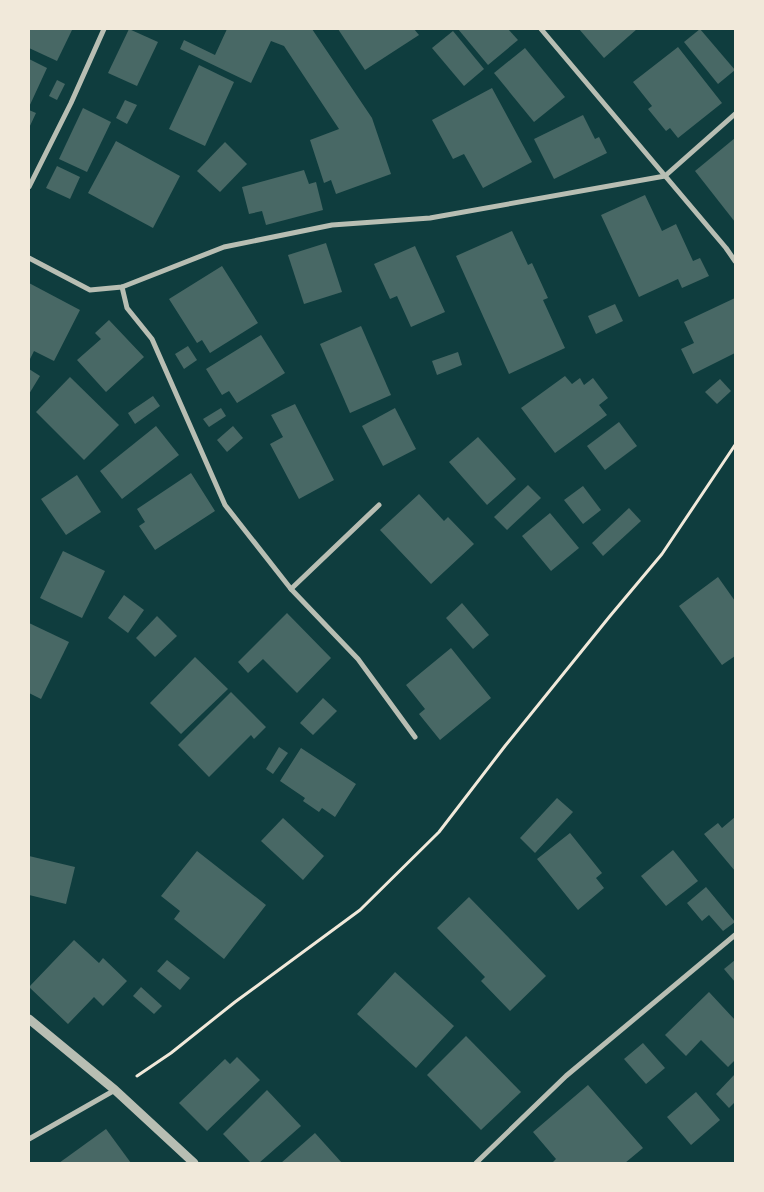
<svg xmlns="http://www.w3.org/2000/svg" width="764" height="1192" viewBox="0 0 764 1192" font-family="Arial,sans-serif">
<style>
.building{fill:#486865}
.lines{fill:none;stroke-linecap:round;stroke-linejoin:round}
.path{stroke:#f1e9da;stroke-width:3}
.minor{stroke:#b8beb3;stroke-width:5}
.tertiary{stroke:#b8beb3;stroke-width:9}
</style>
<rect width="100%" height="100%" fill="#0f3d3e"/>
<g class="building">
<polygon points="29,29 68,29 72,30 57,61 29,48"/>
<polygon points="129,29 158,42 137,86 108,73"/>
<polygon points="227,29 312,29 372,118 391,174 336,194 331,180 324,183 310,140 339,129 284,46 271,41 251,83 180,49 184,40 215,55"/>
<polygon points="338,29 414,29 419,35 365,70"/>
<polygon points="458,29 508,29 518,40 488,65"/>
<polygon points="579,29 637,29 604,58"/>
<polygon points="700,29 735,70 718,84 684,42"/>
<polygon points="453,31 484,69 464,86 432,48"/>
<polygon points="678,47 722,103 678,138 670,128 666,131 648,109 652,106 633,82"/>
<polygon points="525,48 565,97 534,122 494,73"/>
<polygon points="29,59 47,68 29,107"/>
<polygon points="199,65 234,82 205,146 169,129"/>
<polygon points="57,80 65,84 57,100 49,96"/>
<polygon points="492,88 532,162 483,188 464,154 453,159 432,120"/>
<polygon points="125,100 137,105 127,124 116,118"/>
<polygon points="83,108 111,122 87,172 59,159"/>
<polygon points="29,110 36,113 29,128"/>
<polygon points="583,115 595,139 599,137 607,153 554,179 534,139"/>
<polygon points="735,138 735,222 695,171"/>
<polygon points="116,141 180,176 153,228 88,193"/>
<polygon points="225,142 247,164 220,192 197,171"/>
<polygon points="57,166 80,177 70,199 46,188"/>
<polygon points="304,170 309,184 316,182 323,210 266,225 262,211 249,214 242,187"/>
<polygon points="645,195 662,231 676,224 693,261 700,258 709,276 682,288 678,279 639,297 601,215"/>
<polygon points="512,231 528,265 532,263 548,298 543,300 565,348 509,374 456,256"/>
<polygon points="326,243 342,292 304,304 288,255"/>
<polygon points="415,246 445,312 411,327 397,296 390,299 374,264"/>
<polygon points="222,266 258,323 210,353 202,340 197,343 169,299"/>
<polygon points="29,283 80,310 54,361 34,351 29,361"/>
<polygon points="735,298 735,353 693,374 681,349 694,343 684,322"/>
<polygon points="615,304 623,321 596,334 588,316"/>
<polygon points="109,320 144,357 106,392 77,360 101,339 95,333"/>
<polygon points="361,326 391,395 350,413 320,344"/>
<polygon points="261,335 285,373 237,403 229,391 222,395 206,369"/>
<polygon points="188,346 197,360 184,369 175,354"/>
<polygon points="458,352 462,365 437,375 432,361"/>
<polygon points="29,369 40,376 29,394"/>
<polygon points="565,376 572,384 580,378 584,385 593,378 608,398 599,405 607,415 555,453 521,408"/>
<polygon points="70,377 119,425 84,460 36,412"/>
<polygon points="720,379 731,391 717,404 705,392"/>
<polygon points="153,396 160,406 135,424 128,413"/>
<polygon points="295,404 334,480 299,499 270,444 283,437 271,415"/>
<polygon points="221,408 226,416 209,427 203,419"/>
<polygon points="395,408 416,449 383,466 362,426"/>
<polygon points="619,422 637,446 605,470 587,446"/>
<polygon points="156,426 179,455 122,499 100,471"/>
<polygon points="233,426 243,438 227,452 217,440"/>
<polygon points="478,437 516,479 487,505 449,462"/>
<polygon points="191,473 215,511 155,550 139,526 145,522 137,509"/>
<polygon points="77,475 101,512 66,535 41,499"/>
<polygon points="528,485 541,498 507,530 494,517"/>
<polygon points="583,486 601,510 583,524 564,500"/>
<polygon points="419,494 444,521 448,517 474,544 431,584 380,530"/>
<polygon points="629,508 641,521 603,556 592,543"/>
<polygon points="550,513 579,548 551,571 522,536"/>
<polygon points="63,551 105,571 82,618 40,598"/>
<polygon points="718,577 735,601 735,656 722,665 679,606"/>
<polygon points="124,595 144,610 128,633 108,618"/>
<polygon points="462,603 489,635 473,649 446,618"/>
<polygon points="287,613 331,658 297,693 263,659 248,673 238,662"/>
<polygon points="157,616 177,636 155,657 136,638"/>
<polygon points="29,623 69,642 41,699 29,693"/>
<polygon points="451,648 491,698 440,740 419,714 425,709 406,685"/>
<polygon points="195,657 228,689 181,734 150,703"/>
<polygon points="231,692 266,727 254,739 251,735 209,777 178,745"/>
<polygon points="323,698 337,711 313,735 300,723"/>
<polygon points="279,747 288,753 273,774 266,769"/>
<polygon points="301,748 356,784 335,817 322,808 319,812 303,801 305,798 280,781"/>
<polygon points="557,798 573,812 535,853 520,838"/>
<polygon points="735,817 735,871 704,834 718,823 722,828"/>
<polygon points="283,818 324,856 303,880 261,841"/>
<polygon points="570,833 602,873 596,878 604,888 578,910 537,859"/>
<polygon points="673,850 698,881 666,906 641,876"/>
<polygon points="197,851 266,905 224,959 174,919 180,911 161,896"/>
<polygon points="29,856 75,867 66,904 29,895"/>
<polygon points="706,887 735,922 723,931 709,915 702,921 687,903"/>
<polygon points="469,897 546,976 510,1011 481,981 485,977 437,928"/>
<polygon points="74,940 99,963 103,958 127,981 103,1006 94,997 68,1024 29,987"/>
<polygon points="167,960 190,978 180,990 157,971"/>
<polygon points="735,960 735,982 724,969"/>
<polygon points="395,972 454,1026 416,1068 357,1014"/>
<polygon points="141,987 162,1006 154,1014 133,996"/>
<polygon points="709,992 735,1020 735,1060 728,1067 701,1040 686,1056 665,1035"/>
<polygon points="466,1036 521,1092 481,1130 427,1075"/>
<polygon points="643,1043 665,1068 646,1084 624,1059"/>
<polygon points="237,1057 260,1080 207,1131 179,1103 225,1059 230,1064"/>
<polygon points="735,1074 735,1102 729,1108 716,1094"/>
<polygon points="588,1085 643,1148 625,1163 552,1163 556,1159 533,1132"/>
<polygon points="267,1090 301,1126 259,1163 251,1163 223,1134"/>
<polygon points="696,1092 720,1120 691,1145 667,1117"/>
<polygon points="106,1129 131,1163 59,1163"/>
<polygon points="315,1133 342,1163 281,1163"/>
</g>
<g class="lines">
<polyline class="path" points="137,1076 171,1053 235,1002 360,910 439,832 505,746 610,616 662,554 735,445"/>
<g class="minor">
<polyline points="541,29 726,248 735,261"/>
<polyline points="29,187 71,103 104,29"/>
<polyline points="29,258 90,290 122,287 224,247 332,225 430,218 665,176 735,114"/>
<polyline points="122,287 127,308 152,339 225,505 291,589 358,659 415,737"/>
<polyline points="291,589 379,505"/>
<polyline points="29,1139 115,1090"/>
<polyline points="476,1163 566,1076 735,935"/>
</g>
<polyline class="tertiary" points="29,1019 115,1090 194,1163"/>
</g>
<rect width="764" height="1192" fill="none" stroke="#f1e9da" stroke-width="60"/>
</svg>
